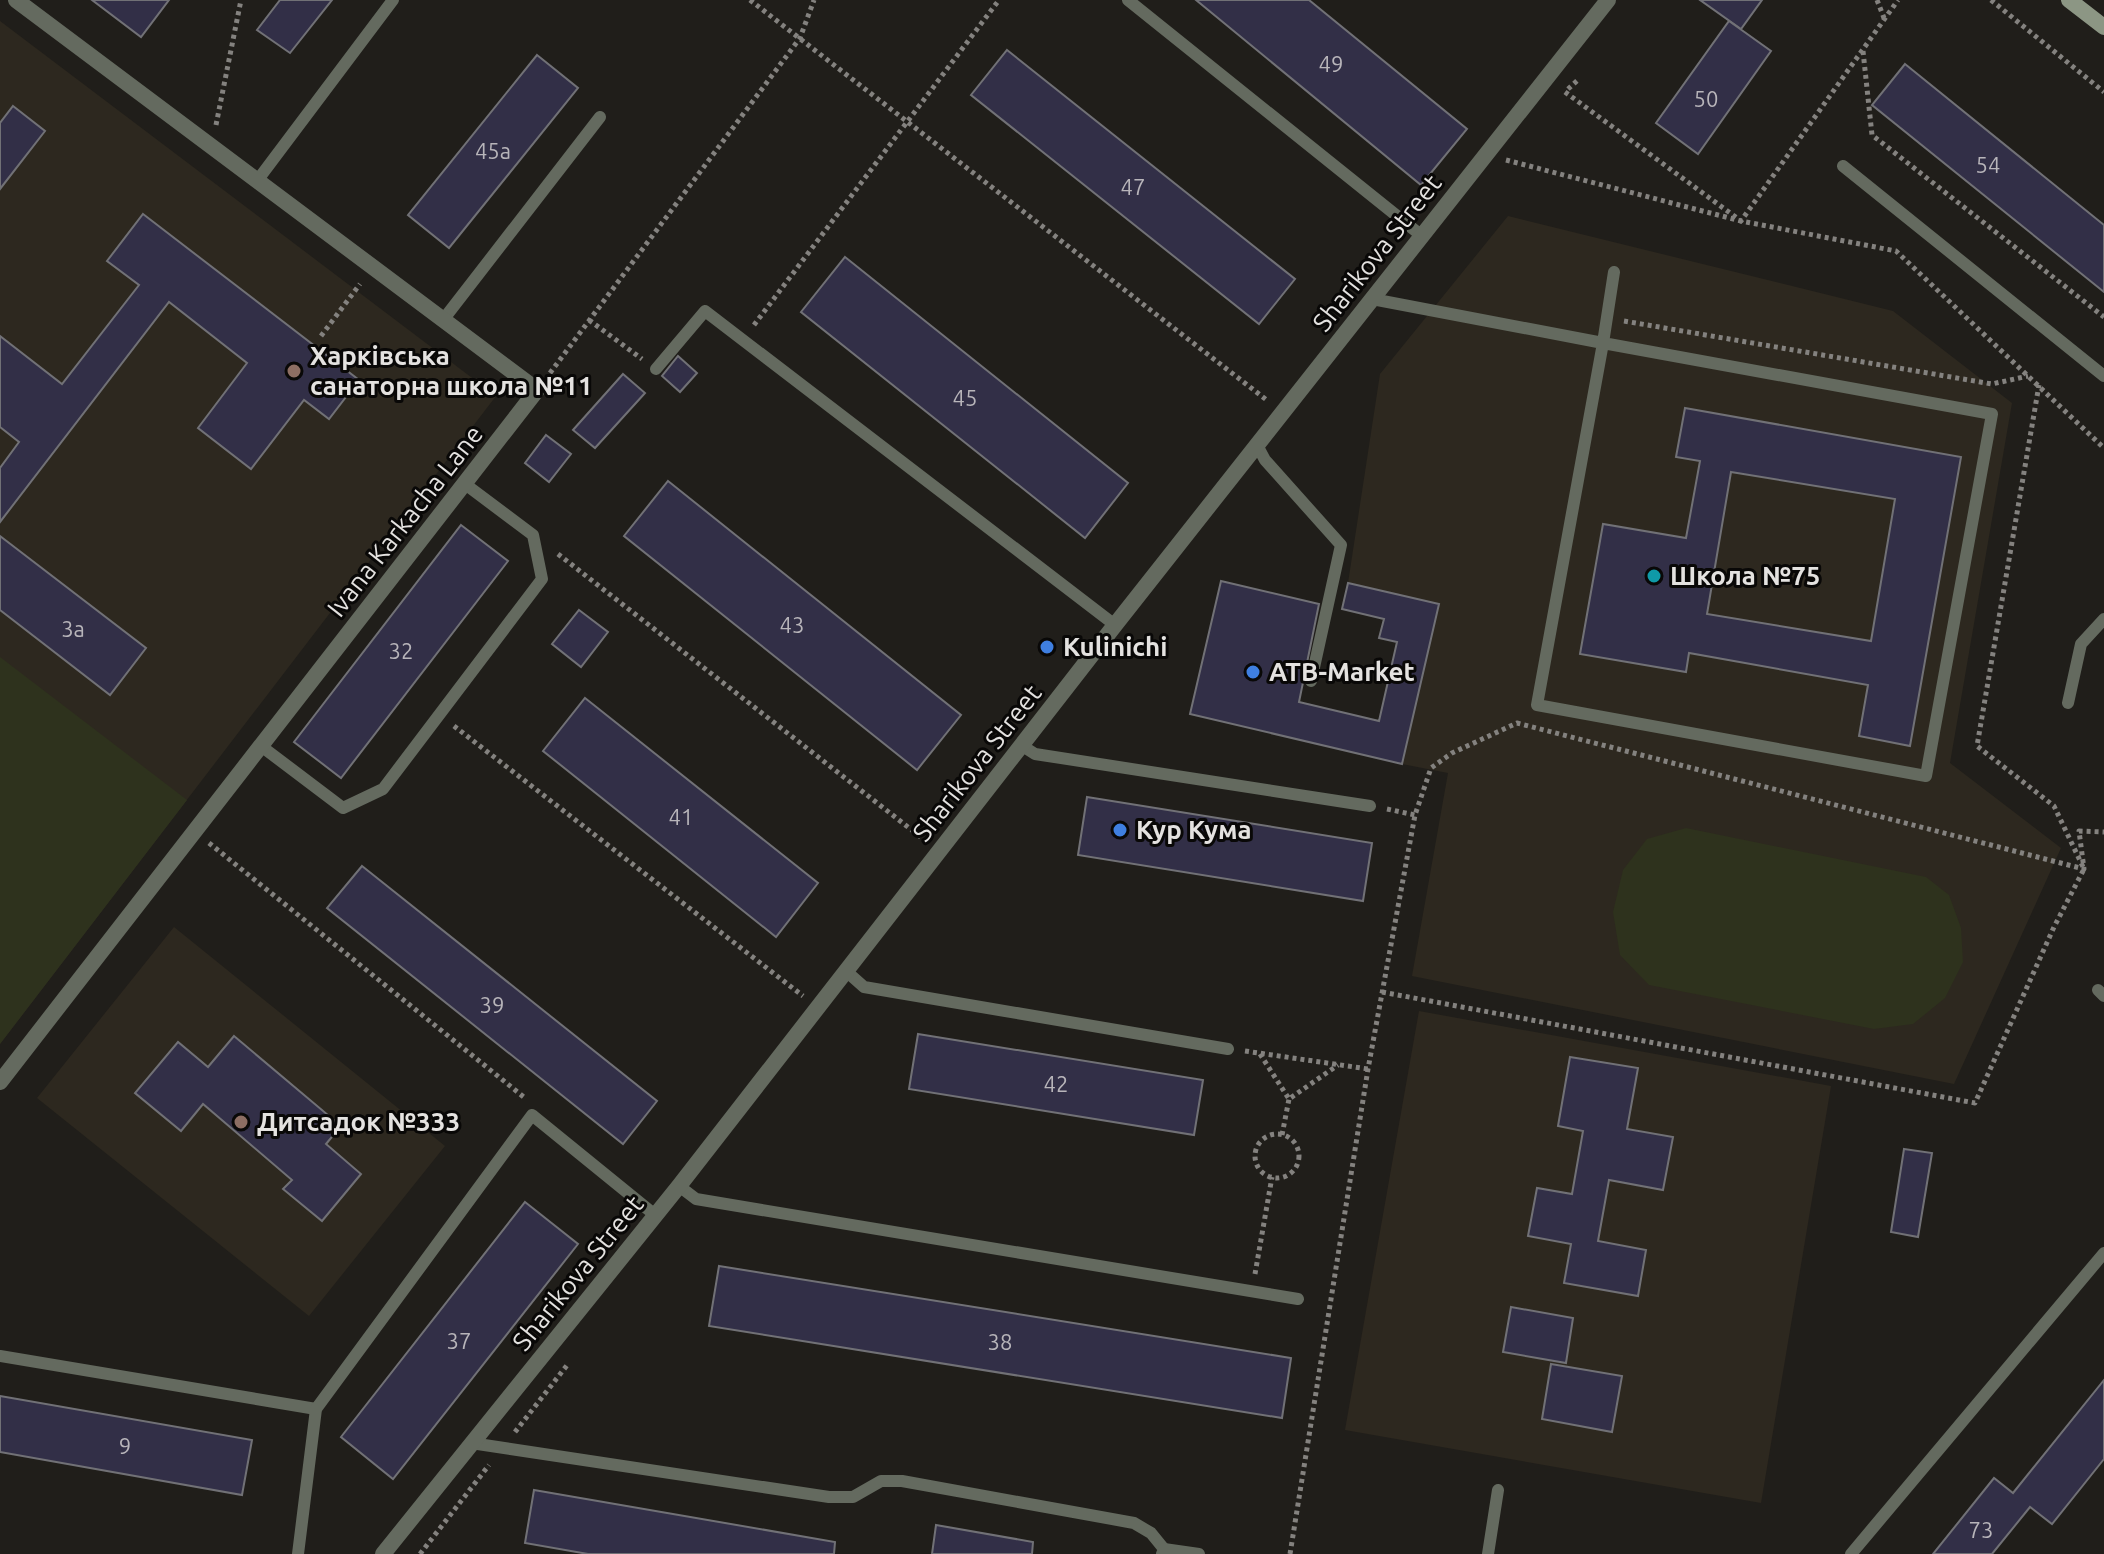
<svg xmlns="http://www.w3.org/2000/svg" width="2104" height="1554" viewBox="0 0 2104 1554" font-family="Ubuntu,sans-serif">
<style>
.built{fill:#2d281f}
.green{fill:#2e321d}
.building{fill:#322f47;stroke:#717176;stroke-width:2;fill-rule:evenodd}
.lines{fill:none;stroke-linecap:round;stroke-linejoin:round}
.path{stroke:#84827f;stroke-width:5;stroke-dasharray:4 4;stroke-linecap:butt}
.lane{stroke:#646a5f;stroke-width:12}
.street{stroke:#646a5f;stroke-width:16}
.secondary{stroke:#8c9684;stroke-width:16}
.education-dot{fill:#8d6e63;stroke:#090807;stroke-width:3}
.culture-dot{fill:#0f9aa8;stroke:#090807;stroke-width:3}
.shop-dot{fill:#3f7fe0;stroke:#090807;stroke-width:3}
.labels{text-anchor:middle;stroke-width:6;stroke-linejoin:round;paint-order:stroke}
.number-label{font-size:22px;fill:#b8b5ba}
.street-label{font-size:26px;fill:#e4e2e0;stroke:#090807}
.poi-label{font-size:26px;font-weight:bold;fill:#e4e2e0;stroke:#090807;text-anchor:start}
</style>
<rect width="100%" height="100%" fill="#201e1a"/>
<g class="built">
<polygon points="0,21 496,396 0,1044"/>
<polygon points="1508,216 1893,311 2012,403 1950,763 2061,848 1954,1084 1412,976 1448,773 1402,764 1439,605 1348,583 1380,374"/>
<polygon points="174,927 445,1146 309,1316 37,1098"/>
<polygon points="1419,1011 1831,1086 1761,1503 1345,1430"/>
</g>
<g class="green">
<polygon points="0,657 187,800 0,1044"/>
<polygon points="1686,828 1926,877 1949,895 1961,928 1963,962 1945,998 1913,1024 1874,1029 1649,985 1620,955 1613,912 1623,870 1647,839"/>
</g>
<g class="building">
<polygon points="92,0 169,0 141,37"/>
<polygon points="280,0 332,0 290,53 257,30"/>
<polygon points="1196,0 1309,0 1467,129 1421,185"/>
<polygon points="1700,0 1762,0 1741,29"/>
<polygon points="1729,21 1771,51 1698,154 1656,123"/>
<polygon points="1007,50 1295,279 1259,324 971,95"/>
<polygon points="537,55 578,88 449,248 408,215"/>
<polygon points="1905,64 2104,225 2104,292 1872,105"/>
<polygon points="13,106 45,131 0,189 0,123"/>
<polygon points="143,214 359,380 329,419 304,400 251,469 198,428 247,363 169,302 0,522 0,468 19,442 0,427 0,336 62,384 139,285 107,261"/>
<polygon points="845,257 1128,483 1085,538 801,312"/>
<polygon points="678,356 697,373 680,392 662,376"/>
<polygon points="623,374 645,393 595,448 573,430"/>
<path d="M1685,408L1961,457L1910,746L1859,736L1868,685L1689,653L1686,672L1580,654L1603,524L1686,538L1700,461L1676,457ZM1731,472L1895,499L1871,641L1707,614Z"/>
<polygon points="546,435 571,454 549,482 525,463"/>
<polygon points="668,481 961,715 917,770 624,536"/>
<polygon points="461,525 508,561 341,778 294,742"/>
<polygon points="0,536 146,648 110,695 0,610"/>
<polygon points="1221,581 1319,604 1299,702 1379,721 1397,642 1379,638 1384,619 1342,609 1348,583 1439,604 1402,764 1190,714"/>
<polygon points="579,610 608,632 581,667 552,644"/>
<polygon points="585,698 818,883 776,937 543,751"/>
<polygon points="1087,797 1372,843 1363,901 1078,855"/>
<polygon points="362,866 657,1101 623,1144 327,908"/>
<polygon points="918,1034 1203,1080 1194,1135 909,1089"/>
<polygon points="234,1036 341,1126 326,1144 361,1174 322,1221 283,1189 292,1180 203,1104 181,1131 135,1093 178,1042 208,1067"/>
<polygon points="1570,1057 1638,1068 1627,1129 1673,1137 1663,1190 1609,1180 1598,1241 1646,1250 1638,1296 1564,1283 1571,1244 1528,1236 1537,1188 1572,1194 1583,1131 1558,1126"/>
<polygon points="1904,1149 1932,1153 1918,1237 1891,1232"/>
<polygon points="525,1202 578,1244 393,1479 341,1437"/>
<polygon points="719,1266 1291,1358 1282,1418 709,1326"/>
<polygon points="1511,1307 1573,1318 1566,1363 1503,1352"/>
<polygon points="1551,1364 1622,1376 1612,1432 1542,1419"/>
<polygon points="2104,1380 2104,1459 2052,1524 2030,1507 1992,1554 1933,1554 1994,1478 2013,1493"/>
<polygon points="0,1396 252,1440 242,1495 0,1452"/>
<polygon points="534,1490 835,1542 834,1554 588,1554 525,1543"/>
<polygon points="936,1525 1033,1542 1032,1554 932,1554"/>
</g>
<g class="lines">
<g class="path">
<polyline points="750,0 1268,401"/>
<polyline points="1877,0 1884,18"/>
<polyline points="1991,0 2104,92"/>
<polyline points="1863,51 1872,135 2104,317"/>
<polyline points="1568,89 1579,79"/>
<polyline points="1565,92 1741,221 1898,0"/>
<polyline points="216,125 241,0"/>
<polyline points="1506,160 1741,221 1896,251 2104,448"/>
<polyline points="589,320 642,359"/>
<polyline points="1624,321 1992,384 2028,376"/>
<polyline points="754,325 999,0"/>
<polyline points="321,336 360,284"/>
<polyline points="550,373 800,38 814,0"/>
<polyline points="558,554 922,838"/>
<polyline points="454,726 803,996"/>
<polyline points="1387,809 1415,815"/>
<polyline points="209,843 525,1098"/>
<polyline points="1382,992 1975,1103 2054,927 2084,869 2054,806 1977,746 2039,385"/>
<polyline points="1245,1051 1368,1069"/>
<polyline points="1260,1054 1289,1099 1338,1065"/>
<circle cx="1277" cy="1156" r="22"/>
<polyline points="1282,1135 1289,1099"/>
<polyline points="1255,1274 1272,1177"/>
<polyline points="515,1432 568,1364"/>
<polyline points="420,1554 489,1465"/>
<polyline points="1290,1554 1368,1069 1415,815 1431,768 1452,753 1517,723 2084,869 2079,831 2104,832"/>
</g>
<g class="lane">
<polyline points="1128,0 1422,236"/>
<polyline points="1843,166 2104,376"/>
<polyline points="257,181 393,0"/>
<polyline points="1372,299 1603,343 1537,705 1926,776 1992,414 1603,343 1614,272"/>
<polyline points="443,320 600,117"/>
<polyline points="656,369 705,311 1115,625"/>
<polyline points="1257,445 1265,460 1341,545 1311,681"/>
<polyline points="2068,703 2081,644 2104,619"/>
<polyline points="1021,745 1035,754 1370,806"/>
<polyline points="261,746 343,808 383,789 542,579 533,535 465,484"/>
<polyline points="846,971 864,987 1228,1049"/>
<polyline points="2098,990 2104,996"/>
<polyline points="679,1186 696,1199 1298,1299"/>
<polyline points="0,1356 316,1409"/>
<polyline points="471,1443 829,1497 853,1497 881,1481 902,1481 1134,1523 1151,1533 1164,1549 1162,1554"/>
<polyline points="1164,1549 1199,1554"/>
<polyline points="298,1554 316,1409 532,1115 655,1215"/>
<polyline points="1488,1554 1498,1490"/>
<polyline points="1851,1554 2104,1253"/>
</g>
<g class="street">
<polyline points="0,1082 537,390 16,0"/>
<polyline points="383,1554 679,1186 1115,625 1608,0"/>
</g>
<polyline class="secondary" points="2069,0 2104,27"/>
</g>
<g class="education-dot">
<circle cx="294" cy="371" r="8"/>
<circle cx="241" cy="1122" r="8"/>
</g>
<circle class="culture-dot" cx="1654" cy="576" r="8"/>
<g class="shop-dot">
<circle cx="1047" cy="647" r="8"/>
<circle cx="1253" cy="672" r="8"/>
<circle cx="1120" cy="830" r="8"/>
</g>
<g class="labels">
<g class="number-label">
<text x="1331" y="72">49</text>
<text x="1706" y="107">50</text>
<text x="493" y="159">45а</text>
<text x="1988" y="173">54</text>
<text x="1133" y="195">47</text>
<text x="965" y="406">45</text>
<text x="792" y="633">43</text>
<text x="73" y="637">3а</text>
<text x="401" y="659">32</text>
<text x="681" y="825">41</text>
<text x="492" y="1013">39</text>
<text x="1056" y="1092">42</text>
<text x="459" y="1349">37</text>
<text x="1000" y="1350">38</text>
<text x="125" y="1454">9</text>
<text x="1981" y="1538">73</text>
</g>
<g class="street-label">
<text transform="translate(1377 253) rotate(-52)" y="9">Sharikova Street</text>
<text transform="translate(405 521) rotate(-52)" y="9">Ivana Karkacha Lane</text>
<text transform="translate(977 763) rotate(-52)" y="9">Sharikova Street</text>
<text transform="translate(578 1273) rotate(-51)" y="9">Sharikova Street</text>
</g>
<g class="poi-label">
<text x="310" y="365">Харківська<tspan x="310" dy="30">санаторна школа №11</tspan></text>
<text x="1670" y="585">Школа №75</text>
<text x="1063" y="656">Kulinichi</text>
<text x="1269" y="681">ATB-Market</text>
<text x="1136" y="839">Кур Кума</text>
<text x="257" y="1131">Дитсадок №333</text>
</g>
</g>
</svg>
